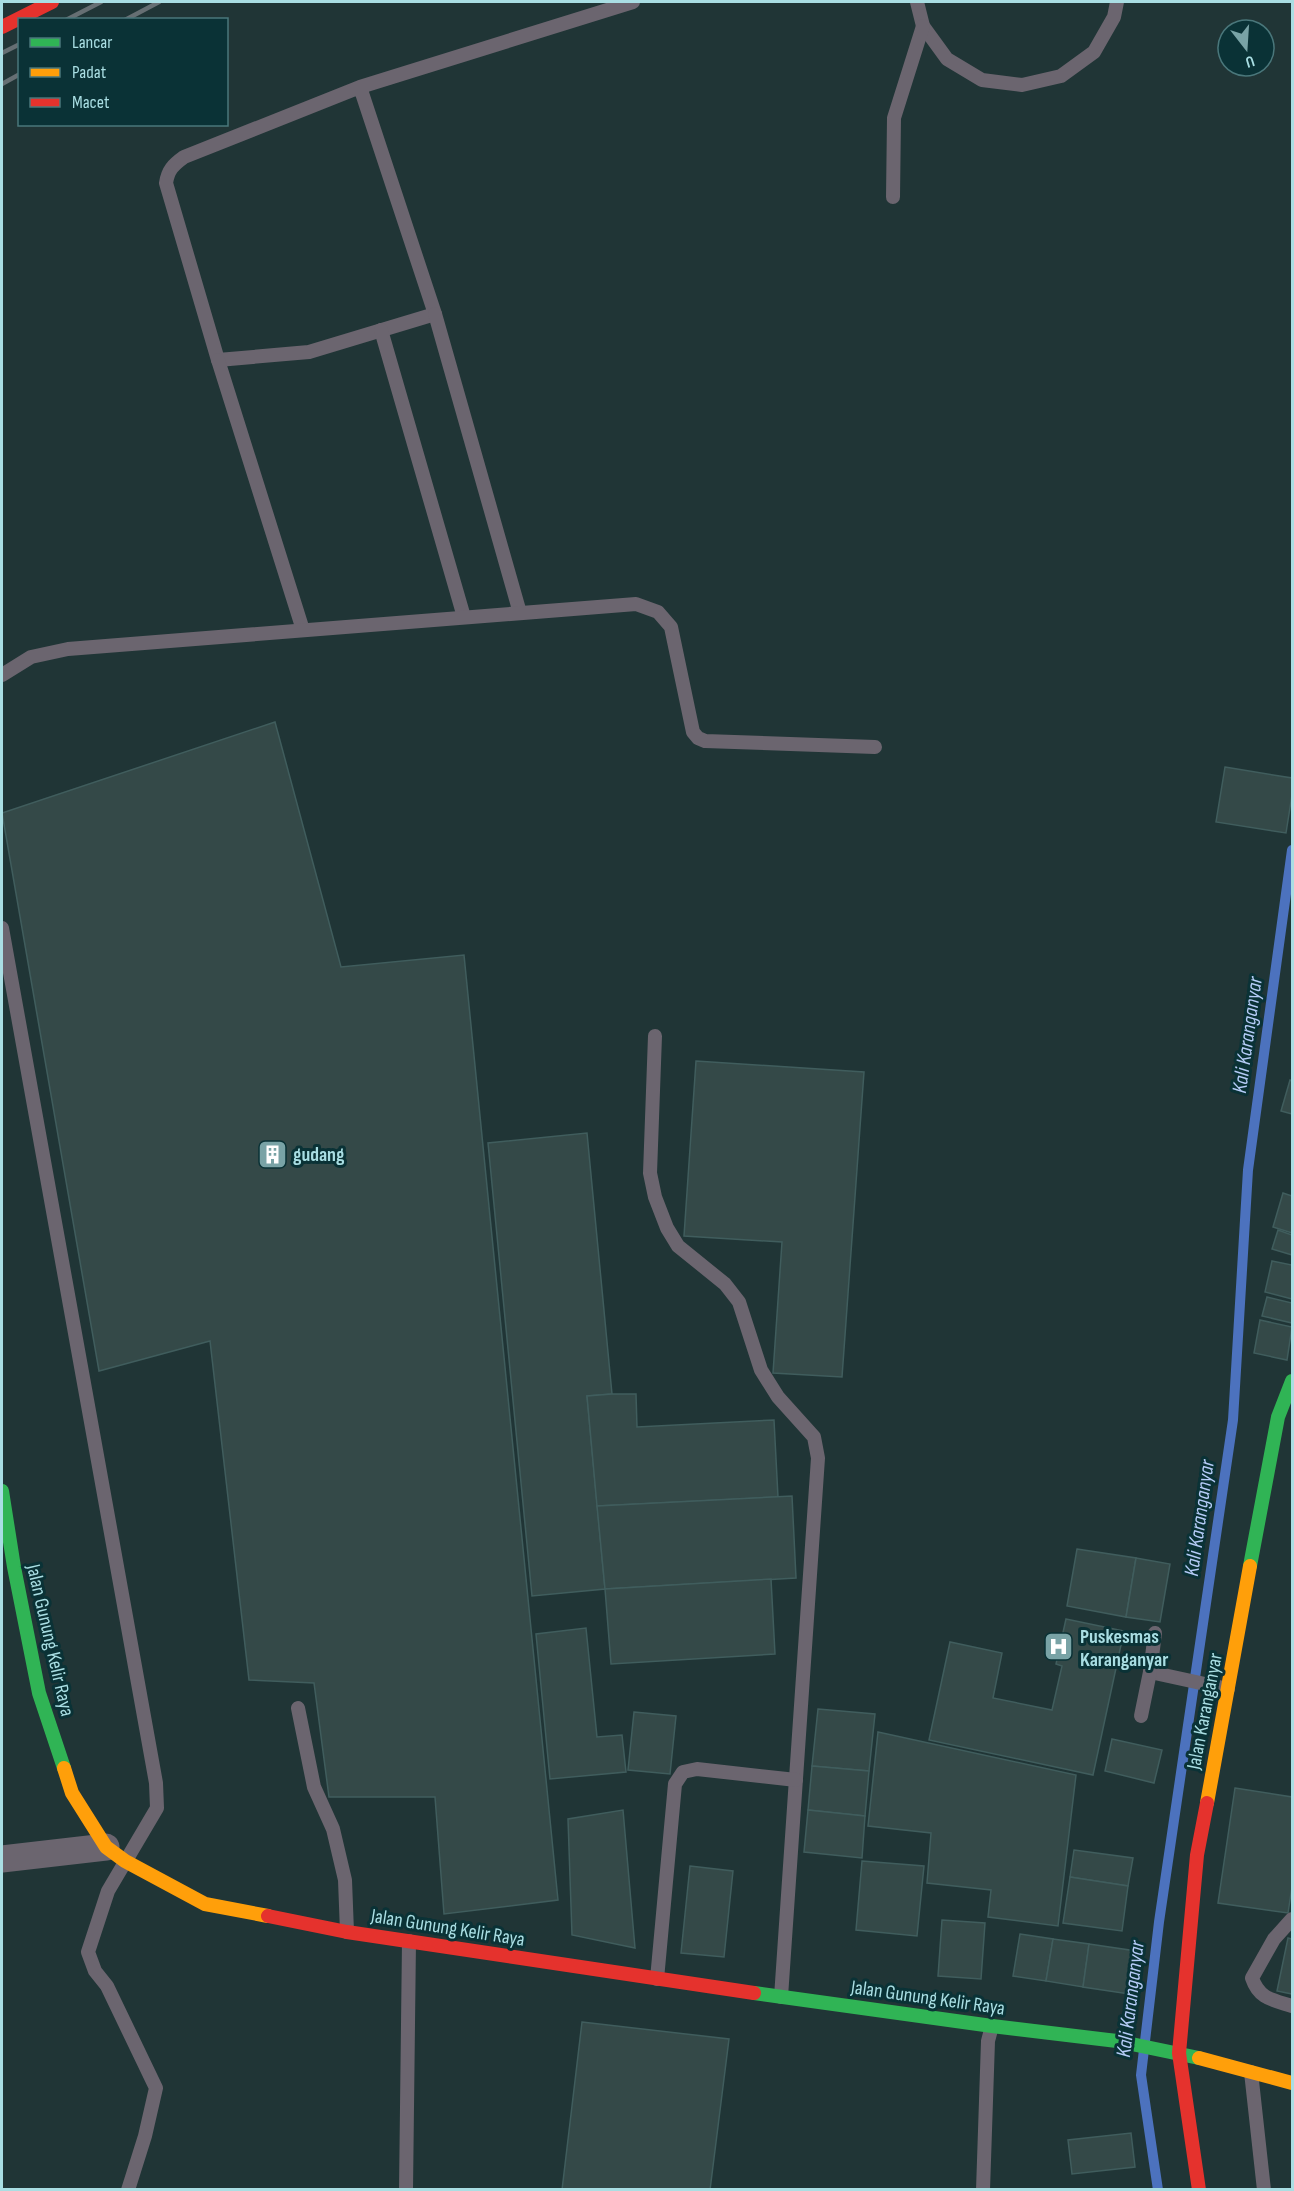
<svg xmlns="http://www.w3.org/2000/svg" width="1294" height="2191" viewBox="0 0 1294 2191" font-family="'Sofia Sans Condensed',sans-serif">
<style>
.lines{fill:none;stroke-linecap:round;stroke-linejoin:round}
.stream{stroke:#4c72be;stroke-width:10}
.building{fill:#344948;stroke:#405d5d;stroke-width:1.5}
.lane{stroke:#6b656f;stroke-width:14}
.street{stroke:#6b656f;stroke-width:27}
.fast{stroke:#30b455;stroke-width:14}
.slow{stroke:#ff9f0a;stroke-width:14}
.jam{stroke:#e5322d;stroke-width:14}
.rail{stroke:#666f73;stroke-width:4.5}
.labels{text-anchor:middle;stroke-width:6;stroke-linejoin:round;paint-order:stroke}
.poi-label{font-size:20px;font-weight:bold;fill:#a9dee3;stroke:#0a3236;text-anchor:start}
.street-label{font-size:20px;fill:#a9dee3;stroke:#0a3236}
.water-label{font-size:21px;font-style:italic;fill:#b5ccf7;stroke:#0a3236}
</style>
<rect width="100%" height="100%" fill="#203536"/>
<g class="lines">
<polyline class="stream" points="1158,2190 1141,2075 1159,1922 1233,1420 1248,1170 1292,850"/>
</g>
<g class="building">
<polygon points="275,722 341,967 464,955 558,1900 444,1914 435,1797 329,1797 314,1683 249,1680 210,1341 99,1371 2,813"/>
<polygon points="1225,767 1292,778 1292,795 1286,833 1216,822"/>
<polygon points="696,1061 864,1072 842,1377 773,1373 782,1242 684,1236"/>
<polygon points="1290,1080 1292,1081 1292,1114 1281,1111"/>
<polygon points="587,1133 612,1394 587,1396 605,1589 532,1596 488,1143"/>
<polygon points="1283,1193 1292,1196 1292,1233 1273,1227"/>
<polygon points="1278,1230 1292,1235 1292,1255 1272,1249"/>
<polygon points="1272,1261 1292,1265 1292,1299 1265,1292"/>
<polygon points="1267,1297 1292,1303 1292,1323 1262,1316"/>
<polygon points="1260,1320 1292,1327 1287,1360 1254,1353"/>
<polygon points="612,1394 636,1394 637,1427 774,1420 778,1497 597,1506 587,1396"/>
<polygon points="792,1496 796,1578 605,1589 597,1506"/>
<polygon points="1077,1549 1136,1558 1126,1617 1067,1606"/>
<polygon points="1136,1558 1170,1564 1160,1622 1126,1617"/>
<polygon points="771,1579 775,1654 611,1664 605,1589"/>
<polygon points="1066,1619 1124,1631 1093,1775 929,1740 950,1642 1002,1653 993,1698 1052,1710 1062,1666 1056,1664"/>
<polygon points="586,1628 597,1737 622,1735 626,1772 550,1779 536,1634"/>
<polygon points="818,1709 875,1714 869,1771 812,1766"/>
<polygon points="634,1712 676,1716 670,1774 628,1770"/>
<polygon points="878,1732 1076,1775 1058,1926 988,1917 991,1890 927,1883 931,1833 868,1826"/>
<polygon points="1112,1739 1162,1750 1154,1783 1105,1771"/>
<polygon points="812,1766 869,1771 865,1816 808,1810"/>
<polygon points="1235,1788 1292,1797 1292,1887 1288,1913 1218,1903"/>
<polygon points="623,1810 635,1948 572,1935 568,1819"/>
<polygon points="808,1810 865,1816 862,1858 804,1852"/>
<polygon points="1074,1850 1133,1858 1128,1886 1070,1877"/>
<polygon points="862,1861 924,1866 917,1936 856,1930"/>
<polygon points="690,1866 733,1871 724,1957 681,1953"/>
<polygon points="1070,1877 1128,1886 1122,1931 1063,1923"/>
<polygon points="942,1920 985,1923 981,1979 938,1976"/>
<polygon points="1020,1934 1053,1939 1046,1981 1013,1976"/>
<polygon points="1288,1938 1292,1939 1292,1994 1277,1991"/>
<polygon points="1053,1939 1089,1944 1083,1987 1046,1981"/>
<polygon points="1089,1944 1136,1951 1129,1994 1083,1987"/>
<polygon points="582,2022 729,2039 710,2190 562,2190"/>
<polygon points="1131,2133 1135,2167 1072,2174 1068,2140"/>
</g>
<g class="lines">
<g class="lane">
<polyline points="917,2 923,26 947,59 982,80 1022,85 1061,76 1094,52 1114,17 1117,2"/>
<path d="M360,87L435,314L309,352L218,360L166,183C168,170 173,165 184,157L360,87L633,2"/>
<polyline points="893,197 894,118 923,26"/>
<polyline points="435,314 520,613"/>
<polyline points="381,330 464,617"/>
<polyline points="218,360 303,630"/>
<polyline points="2,675 31,657 68,649 636,604 658,612 671,627 693,732 698,738 705,741 875,747"/>
<polyline points="2,928 156,1783 157,1808 108,1891 88,1952 95,1971 107,1986 156,2088 145,2136 128,2190"/>
<polyline points="655,1036 650,1173 655,1197 667,1228 678,1246 725,1284 739,1302 761,1370 778,1397 814,1437 818,1458 781,1997"/>
<polyline points="1155,1633 1150,1672 1228,1689"/>
<polyline points="298,1708 314,1787 333,1829 345,1880 347,1932"/>
<polyline points="1141,1716 1150,1672"/>
<path d="M1292,1919L1274,1939L1252,1978C1259,1999 1273,2000 1292,2006"/>
<polyline points="657,1979 675,1784 683,1772 697,1769 796,1780"/>
<polyline points="1251,2072 1264,2190"/>
<polyline points="406,2190 409,1941"/>
<polyline points="983,2190 988,2041 992,2026"/>
</g>
<polyline class="street" points="2,1859 106,1847"/>
<g class="fast">
<polyline points="2,1491 14,1567 39,1693 64,1768"/>
<polyline points="1250,1566 1278,1417 1292,1381"/>
<polyline points="754,1993 992,2026 1117,2041 1199,2058"/>
</g>
<g class="slow">
<polyline points="64,1768 72,1793 106,1847 125,1861 205,1904 268,1916"/>
<polyline points="1207,1803 1250,1566"/>
<polyline points="1199,2058 1292,2083"/>
</g>
<g class="jam">
<polyline points="2,27 52,2"/>
<polyline points="268,1916 347,1932 754,1993"/>
<polyline points="1199,2190 1179,2053 1197,1855 1207,1803"/>
</g>
<g class="rail">
<polyline points="66,20 101,2"/>
<polyline points="125,20 159,2"/>
<polyline points="2,53 20,44"/>
<polyline points="2,84 20,74"/>
</g>
</g>
<defs>
<symbol id="building-square" viewBox="-11 -11 22 22"><rect x="-9" y="-9" width="18" height="18" rx="4" fill="#79a3a6" stroke="#0a3236"/><path d="M-4-6H4V6H1V3H-1V6H-4ZM-2.5-4.3h1.7v1.8h-1.7ZM.8-4.3h1.7v1.8H.8ZM-2.5-1h1.7V.8h-1.7ZM.8-1h1.7V.8H.8Z" fill="#fff"/></symbol>
<symbol id="hospital-square" viewBox="-11 -11 22 22"><rect x="-9" y="-9" width="18" height="18" rx="4" fill="#79a3a6" stroke="#0a3236"/><path d="M-5-5h3v3.5h4V-5h3V5h-3V1.5h-4V5h-3Z" fill="#fff"/></symbol>
</defs>
<g fill-rule="evenodd">
<use href="#building-square" x="256" y="1138" width="33" height="33"/>
<use href="#hospital-square" x="1042" y="1630" width="33" height="33"/>
</g>
<g class="labels">
<g class="poi-label">
<text x="293" y="1161">gudang</text>
<text x="1080" y="1643">Puskesmas<tspan x="1080" dy="23">Karanganyar</tspan></text>
</g>
<g class="street-label">
<text transform="translate(51 1640) rotate(77)" y="7">Jalan Gunung Kelir Raya</text>
<text transform="translate(1204 1711) rotate(-79)" y="7">Jalan Karanganyar</text>
<text transform="translate(448 1927) rotate(9)" y="7">Jalan Gunung Kelir Raya</text>
<text transform="translate(928 1997) rotate(8)" y="7">Jalan Gunung Kelir Raya</text>
</g>
<g class="water-label">
<text transform="translate(1247 1035) rotate(-82)" y="7">Kali Karanganyar</text>
<text transform="translate(1199 1518) rotate(-82)" y="7">Kali Karanganyar</text>
<text transform="translate(1130 1999) rotate(-83)" y="7">Kali Karanganyar</text>
</g>
</g>
<rect width="1294" height="2191" fill="none" stroke="#a9dee3" stroke-width="6"/>
<rect x="18" y="18" width="210" height="108" fill="#0a3236" stroke="#4a777b" stroke-width="1.5"/>
<rect x="30" y="38" width="30" height="9" fill="#30b455" stroke="#4a777b" stroke-width="1.5"/>
<text x="72" y="48" font-size="18" fill="#a9dee3">Lancar</text>
<rect x="30" y="68" width="30" height="9" fill="#ff9f0a" stroke="#4a777b" stroke-width="1.5"/>
<text x="72" y="78" font-size="18" fill="#a9dee3">Padat</text>
<rect x="30" y="98" width="30" height="9" fill="#e5322d" stroke="#4a777b" stroke-width="1.5"/>
<text x="72" y="108" font-size="18" fill="#a9dee3">Macet</text>
<g transform="translate(1246 48) rotate(163)"><circle r="28" fill="#0a3236" stroke="#4a777b" stroke-width="1.5"/>
<path d="M0-4.5L10 22L0 15L-10 22Z" fill="#79a3a6"/>
<text y="-9" font-size="16" font-weight="bold" text-anchor="middle" fill="#a9dee3">U</text>
</g>
</svg>
